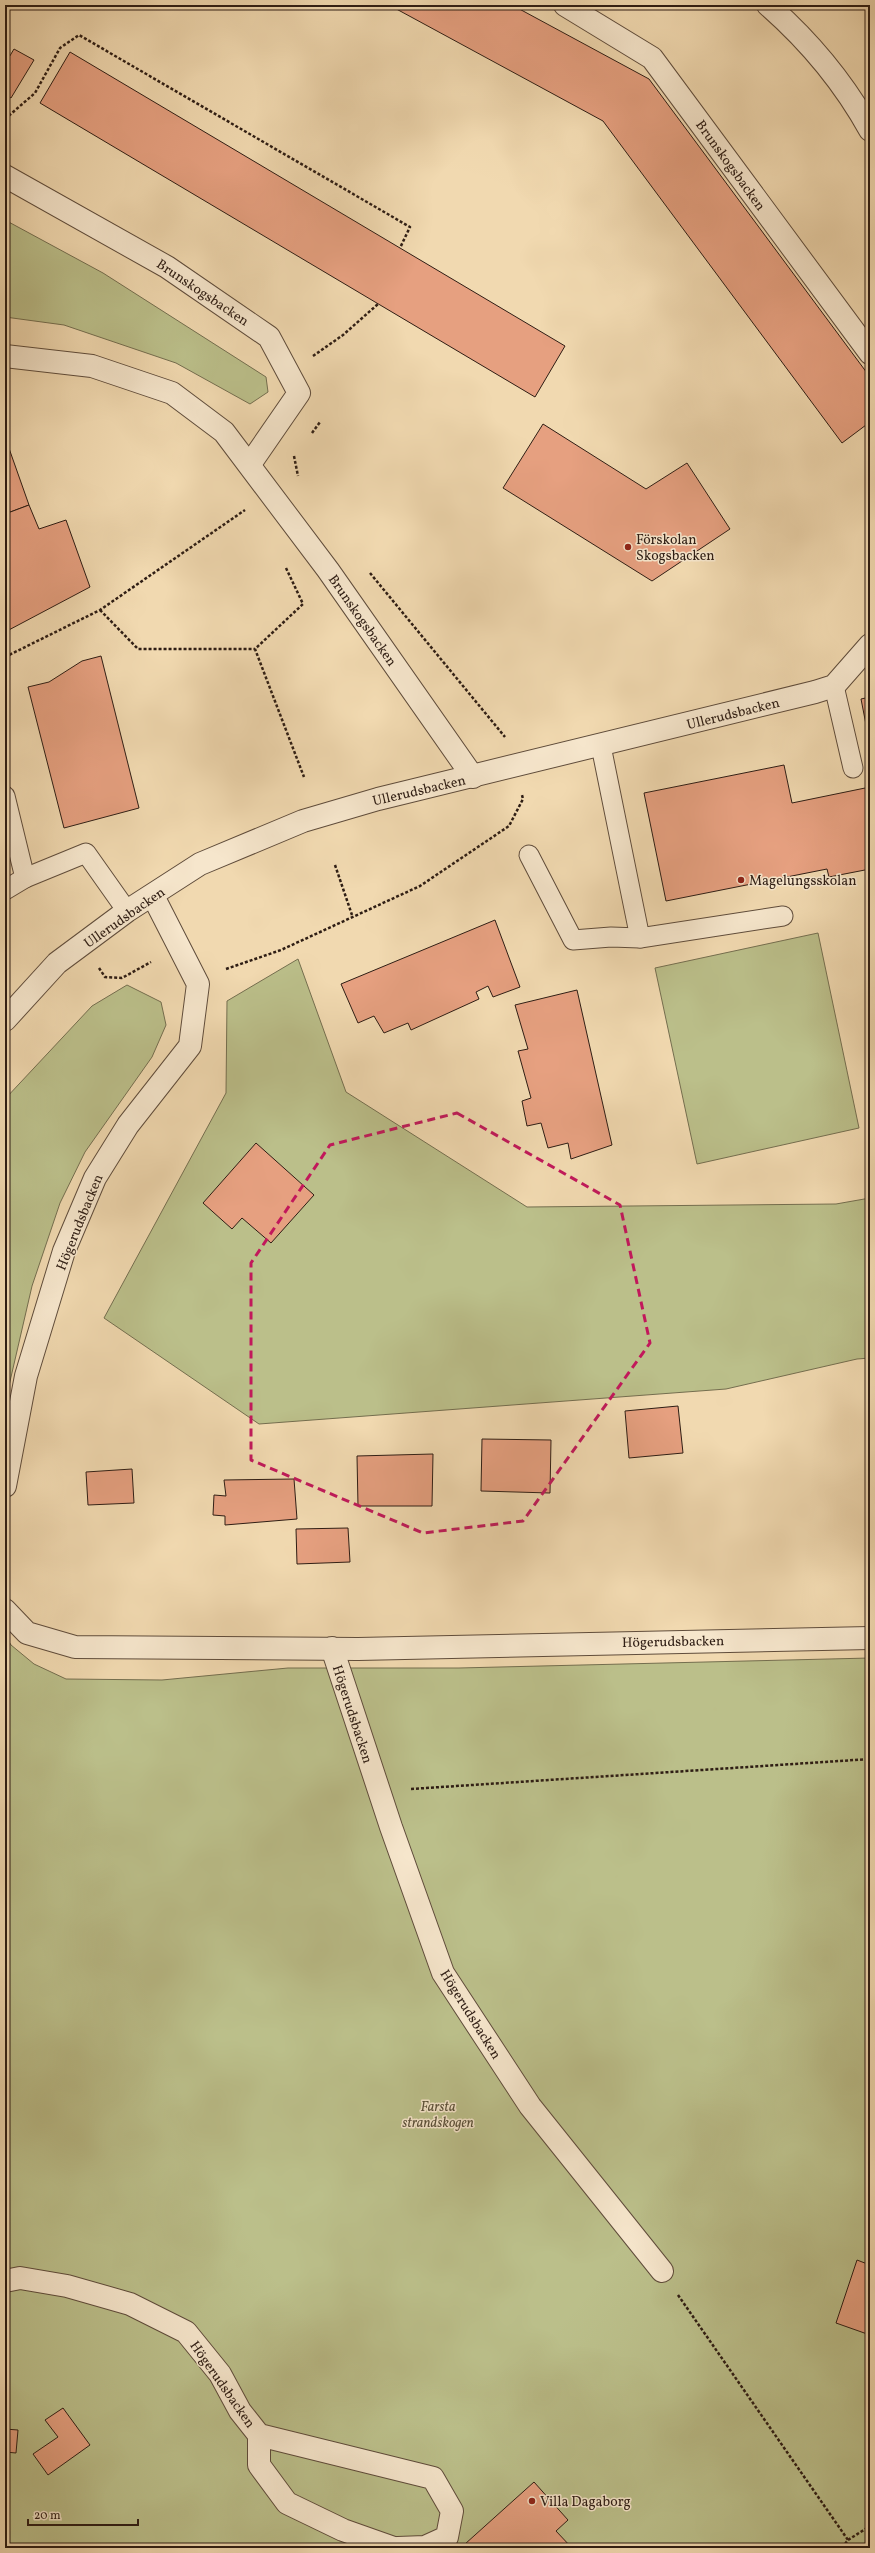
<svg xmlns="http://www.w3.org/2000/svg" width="875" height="2553" viewBox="0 0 875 2553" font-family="Vollkorn,serif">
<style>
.green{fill:#bbbf8a;stroke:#746e4f}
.building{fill:#e6a080;stroke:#2e1d14}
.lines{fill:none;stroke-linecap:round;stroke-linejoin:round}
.service-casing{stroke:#5f4c3b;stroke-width:21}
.pedestrian-casing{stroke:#5f4c3b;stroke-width:24}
.minor-casing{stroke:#5f4c3b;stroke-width:24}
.path{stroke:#2e1d14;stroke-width:2.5;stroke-dasharray:3 2;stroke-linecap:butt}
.service{stroke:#f6e6cc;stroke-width:19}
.pedestrian{stroke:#f6e6cc;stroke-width:22}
.minor{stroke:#f6e6cc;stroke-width:22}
.marked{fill:none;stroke:#c2185b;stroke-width:3;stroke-dasharray:8 5;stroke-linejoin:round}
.poi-dot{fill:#8f2418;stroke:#f6e6cc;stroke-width:1.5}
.labels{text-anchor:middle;stroke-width:3;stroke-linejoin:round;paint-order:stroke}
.street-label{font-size:14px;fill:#2e1d14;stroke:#f6e6cc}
.poi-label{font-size:14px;fill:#2e1d14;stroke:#f6e6cc;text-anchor:start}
.park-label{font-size:14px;font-style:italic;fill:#584e37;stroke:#f6e6cc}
</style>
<rect width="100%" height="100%" fill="#f1d9b0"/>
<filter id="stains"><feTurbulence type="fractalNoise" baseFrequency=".005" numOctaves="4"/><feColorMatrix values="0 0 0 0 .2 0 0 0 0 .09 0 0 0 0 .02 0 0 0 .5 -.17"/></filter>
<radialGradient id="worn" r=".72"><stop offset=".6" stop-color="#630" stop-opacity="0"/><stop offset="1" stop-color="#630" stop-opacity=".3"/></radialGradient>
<g class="green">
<polygon points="5,220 103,273 266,377 268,392 250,404 176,363 64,325 5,317"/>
<polygon points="818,933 859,1128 697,1164 655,968"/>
<polygon points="298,959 346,1092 527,1207 836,1204 870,1198 870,1358 857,1359 726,1389 259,1424 104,1318 226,1093 227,1001"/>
<polygon points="127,985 161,1002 166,1025 152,1057 85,1152 60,1203 32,1286 5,1403 5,1099 92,1006"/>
<polygon points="5,1635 11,1645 34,1664 66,1679 162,1680 288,1668 459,1668 870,1658 870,2548 5,2548"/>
</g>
<g class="building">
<polygon points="389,5 512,5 649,79 870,377 870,422 842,443 603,121"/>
<polygon points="14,49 34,60 11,98 5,94 5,64"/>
<polygon points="70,52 565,346 535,397 40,103"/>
<polygon points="543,424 646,489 687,463 730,529 652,581 503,488"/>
<polygon points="5,437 29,505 5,514"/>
<polygon points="29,505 39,529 66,520 90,587 5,632 5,514"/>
<polygon points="101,656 139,808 64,828 28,687 49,682 82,661"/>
<polygon points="870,697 870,745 861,699"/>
<polygon points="784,765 792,803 870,787 870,869 829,877 827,869 666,901 644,793"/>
<polygon points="495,920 520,987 493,997 488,986 476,992 479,999 411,1030 408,1023 384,1033 374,1016 358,1023 341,984"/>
<polygon points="577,990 612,1145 571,1159 568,1143 548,1148 541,1123 527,1126 522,1101 531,1098 518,1051 528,1049 515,1005"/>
<polygon points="256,1143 314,1195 271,1243 242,1218 232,1229 203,1203"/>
<polygon points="678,1406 683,1453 629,1458 625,1411"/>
<polygon points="482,1439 551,1440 550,1493 481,1491"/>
<polygon points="433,1454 432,1506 358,1506 357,1456"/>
<polygon points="132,1469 134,1503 88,1505 86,1472"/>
<polygon points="294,1479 297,1519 225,1525 225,1516 213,1515 214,1495 226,1496 224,1480"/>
<polygon points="348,1528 350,1562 297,1564 296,1529"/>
<polygon points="857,2260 870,2265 870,2335 836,2323"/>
<polygon points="63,2408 90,2445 48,2475 33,2454 58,2437 45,2420"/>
<polygon points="5,2429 18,2430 16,2453 5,2452"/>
<polygon points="534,2482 568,2520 556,2531 572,2548 468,2548 465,2544"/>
</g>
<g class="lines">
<defs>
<g id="service">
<polyline points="834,686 853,768"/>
<polyline points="601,746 640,938 783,916"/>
<polyline points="5,796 25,878"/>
<polyline points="529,855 573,940 611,937 640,938"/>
<polyline points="5,890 25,878 86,853 127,911"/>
</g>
<polyline id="pedestrian" points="565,5 652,58 870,353"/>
<g id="minor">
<path d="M768,5C809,41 844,83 870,130"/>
<polyline points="5,176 167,267 269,337 299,393 250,464"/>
<polyline points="5,356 92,366 172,393 224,432 328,570 473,777"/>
<polyline points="5,1020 57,963 127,911 200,864 303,821 378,799 815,692 834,686 870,645"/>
<polyline points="5,1486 26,1376 64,1251 95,1178 128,1125 190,1046 198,984 153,896"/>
<polyline points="5,1610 27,1633 75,1647 358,1649 870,1638"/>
<polyline points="332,1648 391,1827 443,1973 530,2106 662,2271"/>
<polyline points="5,2281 20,2278 67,2286 130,2304 186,2332 220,2374 240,2411 259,2435 433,2478 452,2511 447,2537 425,2547 398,2548"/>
<polyline points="259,2435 259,2465 287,2503 343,2530 394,2548"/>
</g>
</defs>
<use href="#service" class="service-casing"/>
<use href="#pedestrian" class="pedestrian-casing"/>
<use href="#minor" class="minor-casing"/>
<g class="path">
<polyline points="5,119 35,93 60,48 79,35 410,227 400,248"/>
<polyline points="313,356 343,335 378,304"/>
<polyline points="312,433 320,422"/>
<polyline points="294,456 298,476"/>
<polyline points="286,568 303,604 255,649 304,777"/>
<polyline points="370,573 505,737"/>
<polyline points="100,610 138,649 255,649"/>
<polyline points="5,657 100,610 245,510"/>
<polyline points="335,865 352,915"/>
<polyline points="99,968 105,977 122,978 151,962"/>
<polyline points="226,969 281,950 420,886 509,826 523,799 522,795"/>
<polyline points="411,1789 870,1759"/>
<polyline points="678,2295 848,2540"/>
<polyline points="842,2548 848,2540 870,2526"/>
</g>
<use href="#service" class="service"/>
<use href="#pedestrian" class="pedestrian"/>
<use href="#minor" class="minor"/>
</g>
<path class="marked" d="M457,1113L620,1205L650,1343L523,1521L423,1533L251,1460V1263L330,1145Z"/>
<g class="poi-dot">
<circle cx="628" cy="547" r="4"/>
<circle cx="741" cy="880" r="4"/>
<circle cx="532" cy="2501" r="4"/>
</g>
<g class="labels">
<g class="street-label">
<text transform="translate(731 165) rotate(54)" y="5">Brunskogsbacken</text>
<text transform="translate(203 292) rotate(34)" y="5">Brunskogsbacken</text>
<text transform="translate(363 620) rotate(55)" y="5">Brunskogsbacken</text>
<text transform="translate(733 713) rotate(-14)" y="5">Ullerudsbacken</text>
<text transform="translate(419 790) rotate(-13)" y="5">Ullerudsbacken</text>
<text transform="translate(124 917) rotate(-35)" y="5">Ullerudsbacken</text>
<text transform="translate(79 1222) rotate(-68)" y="5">Högerudsbacken</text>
<text transform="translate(673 1641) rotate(-1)" y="5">Högerudsbacken</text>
<text transform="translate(353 1714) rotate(72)" y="5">Högerudsbacken</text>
<text transform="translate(471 2014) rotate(58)" y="5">Högerudsbacken</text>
<text transform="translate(223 2384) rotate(55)" y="5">Högerudsbacken</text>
</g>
<g class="poi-label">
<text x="636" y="544">Förskolan<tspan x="636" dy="16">Skogsbacken</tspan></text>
<text x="749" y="885">Magelungsskolan</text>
<text x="540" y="2506">Villa Dagaborg</text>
</g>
<g class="park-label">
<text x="438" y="2111">Farsta<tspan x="438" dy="16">strandskogen</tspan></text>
</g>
</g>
<rect width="875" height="2553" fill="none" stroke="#f1d9b0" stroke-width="20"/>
<rect x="6" y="6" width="863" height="2541" fill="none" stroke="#2e1d14" stroke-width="2"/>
<rect x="10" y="10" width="855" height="2533" fill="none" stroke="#2e1d14"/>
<path d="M28 2519v6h110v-6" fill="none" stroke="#2e1d14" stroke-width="2"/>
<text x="34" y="2519" font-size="12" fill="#2e1d14" stroke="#f6e6cc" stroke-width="3" paint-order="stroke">20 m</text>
<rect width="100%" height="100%" filter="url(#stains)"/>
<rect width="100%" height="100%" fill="url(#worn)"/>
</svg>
